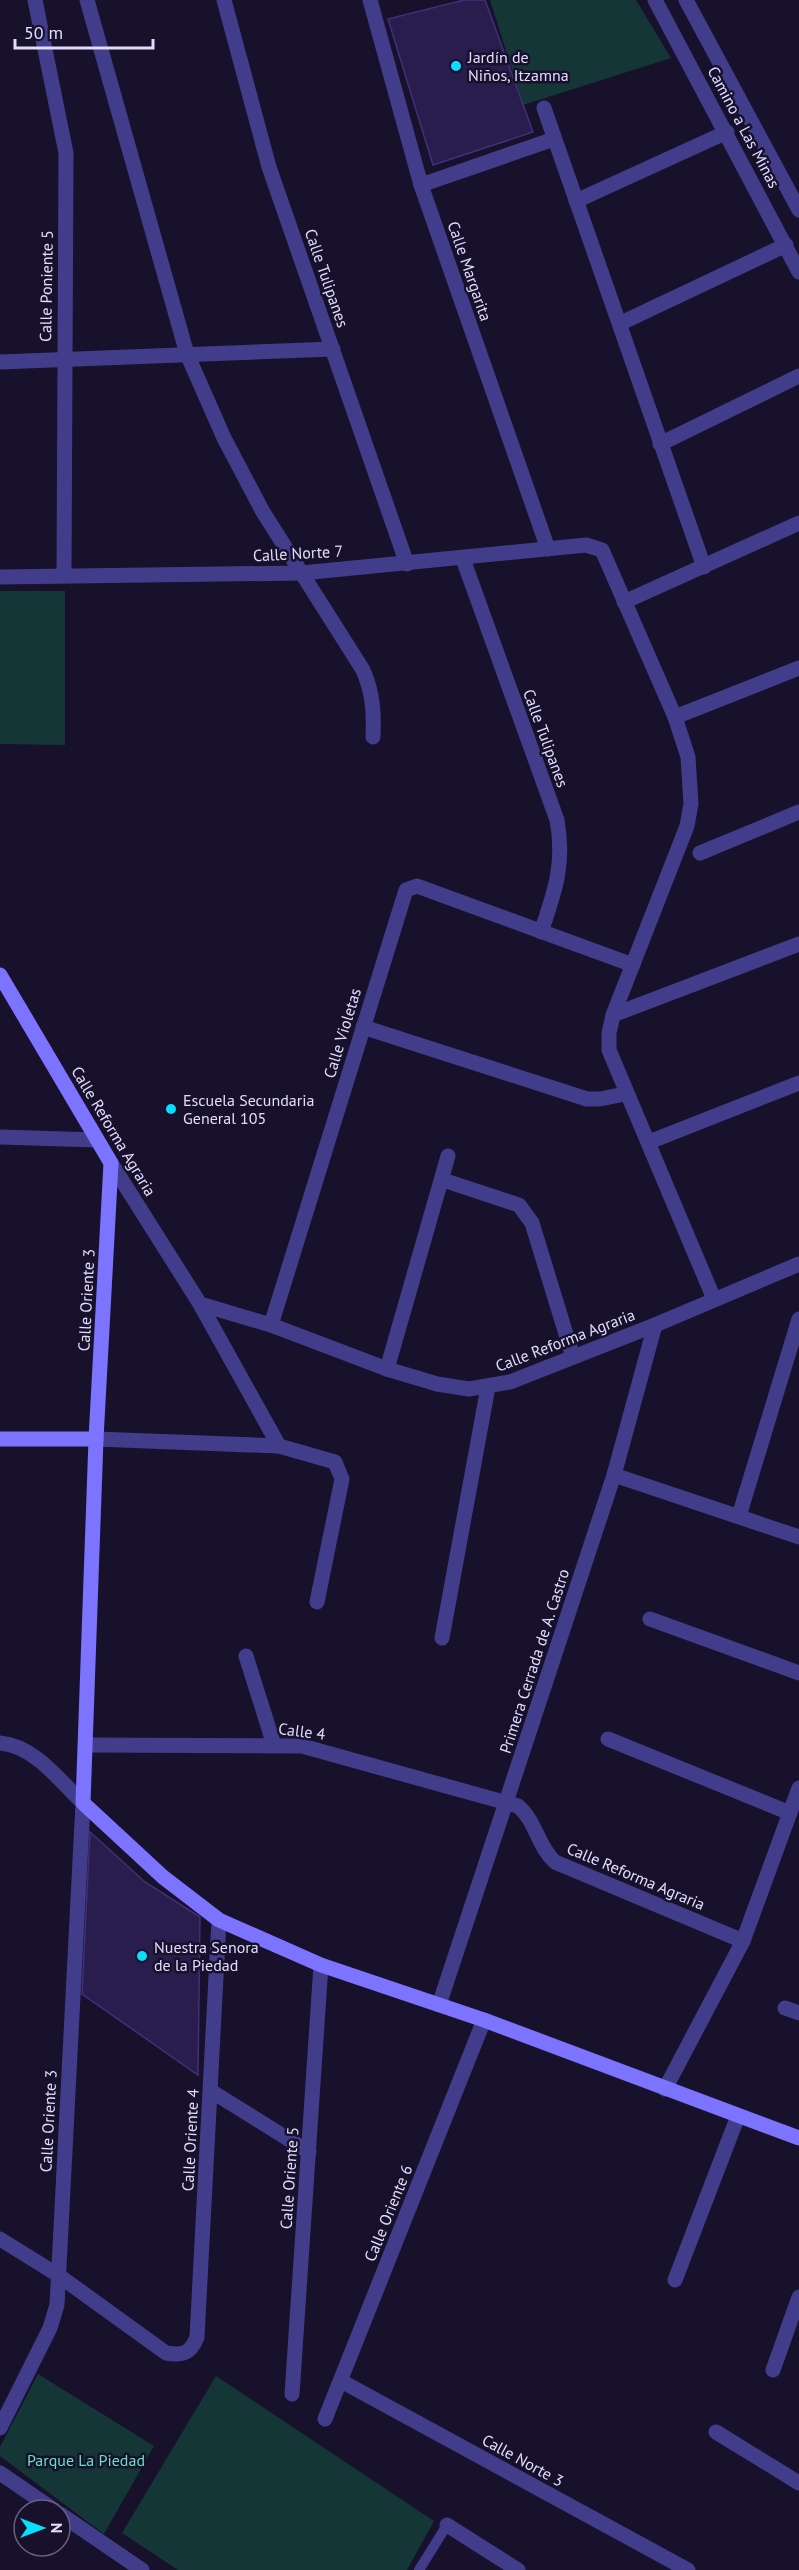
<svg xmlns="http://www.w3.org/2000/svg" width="799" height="2570" viewBox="0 0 799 2570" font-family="'PT Sans',sans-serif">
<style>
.green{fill:#143636}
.building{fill:#291d4d;stroke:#412f79;stroke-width:1.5}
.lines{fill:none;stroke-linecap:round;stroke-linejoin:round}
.pedestrian{stroke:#423d8b;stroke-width:10}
.minor{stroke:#423d8b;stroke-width:15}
.tertiary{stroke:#423d8b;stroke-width:15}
.secondary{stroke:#7c73ff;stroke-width:15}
.poi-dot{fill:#08deff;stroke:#17112c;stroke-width:2}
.labels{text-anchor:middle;stroke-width:5;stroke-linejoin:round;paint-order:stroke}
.poi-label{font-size:16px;fill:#e2dcff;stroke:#17112c;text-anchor:start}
.street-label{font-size:16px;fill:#e2dcff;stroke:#17112c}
.park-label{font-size:16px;fill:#66e1c7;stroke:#17112c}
</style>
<rect width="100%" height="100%" fill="#17112c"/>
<g class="green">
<polygon points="490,0 636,0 671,58 523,105"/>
<polygon points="0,591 65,591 65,745 0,744"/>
<polygon points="38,2374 154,2446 104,2534 0,2456 0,2447"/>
<polygon points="216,2376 434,2521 407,2570 178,2570 122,2533"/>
</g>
<g class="building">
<polygon points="464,0 485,0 533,132 433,165 388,19"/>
<polygon points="90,1832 145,1882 200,1917 198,2075 82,1994"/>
</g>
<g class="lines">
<polyline class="pedestrian" points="419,2570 447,2525"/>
<g class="minor">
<polyline points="35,0 66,153 64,576"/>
<path d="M87,0L187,354L224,438L263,512L363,670C373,693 374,712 373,737"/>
<polyline points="224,0 269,167 407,564"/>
<polyline points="370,0 421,185 548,549"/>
<polyline points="544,108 704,567"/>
<polyline points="421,185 554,139"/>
<polyline points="576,201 727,132"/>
<polyline points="621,323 786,245"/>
<polyline points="0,362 333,349"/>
<polyline points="660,444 799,376"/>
<path d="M463,559L557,820C565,864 555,891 541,932"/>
<polyline points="0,577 302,573 586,545 602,550 675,717 688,757 691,804 687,826 613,1015 609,1033 609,1050 714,1299"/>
<polyline points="624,602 799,523"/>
<polyline points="675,717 799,668"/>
<polyline points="700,853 799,812"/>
<polyline points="613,1015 799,944"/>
<polyline points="363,1027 587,1099 600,1099 625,1094"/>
<polyline points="0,1137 97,1140"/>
<polyline points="649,1142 799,1083"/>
<polyline points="443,1180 519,1205 532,1223 573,1357"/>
<polyline points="200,1304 279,1446"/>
<polyline points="271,1325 406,890 417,886 633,965"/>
<polyline points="387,1369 448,1156"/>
<polyline points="96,1439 279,1446 335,1462 342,1479 317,1602"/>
<polyline points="614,1475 799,1537"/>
<polyline points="739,1516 799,1319"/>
<polyline points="650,1619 799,1673"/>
<polyline points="442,1638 488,1387"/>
<polyline points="246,1656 274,1745"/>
<polyline points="608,1739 790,1813"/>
<path d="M0,1743C35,1746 60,1781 83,1803L57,2305L50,2328L0,2428"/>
<path d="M86,1745L302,1746L518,1806C536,1821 538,1847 555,1862L743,1941"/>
<polyline points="439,2005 614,1475 655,1325"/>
<polyline points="785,2008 799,2013"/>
<polyline points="665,2089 743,1941 799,1788"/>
<polyline points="211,2091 309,2152"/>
<path d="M0,2239L58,2275L166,2353C183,2356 191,2353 197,2337L219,1920"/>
<polyline points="675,2280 738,2116"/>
<polyline points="773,2370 799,2297"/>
<polyline points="341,2381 688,2570"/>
<polyline points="292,2394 321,1965"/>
<polyline points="325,2419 484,2020"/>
<polyline points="716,2432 799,2483"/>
<polyline points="0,2473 54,2510"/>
<polyline points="60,2514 142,2570"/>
<polyline points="447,2525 518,2570"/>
</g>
<g class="tertiary">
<polyline points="655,0 799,272"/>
<polyline points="686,0 799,210"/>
<polyline points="111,1163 200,1304 271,1325 387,1369 437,1384 469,1389 510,1382 655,1325 799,1264"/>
</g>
<g class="secondary">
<polyline points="0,975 111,1163 96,1439 83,1803 163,1877 219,1920 321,1965 484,2020 799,2138"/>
<polyline points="0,1439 96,1439"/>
</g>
</g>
<g class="poi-dot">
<circle cx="456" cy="66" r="6"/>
<circle cx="171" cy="1109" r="6"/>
<circle cx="142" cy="1956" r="6"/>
</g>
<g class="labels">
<g class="poi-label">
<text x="468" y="63">Jardín de<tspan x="468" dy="18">Niños, Itzamna</tspan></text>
<text x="183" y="1106">Escuela Secundaria<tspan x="183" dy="18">General 105</tspan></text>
<text x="154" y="1953">Nuestra Senora<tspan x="154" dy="18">de la Piedad</tspan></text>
</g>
<g class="street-label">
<text transform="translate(744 127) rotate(62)" y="6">Camino a Las Minas</text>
<text transform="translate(470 271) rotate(71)" y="6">Calle Margarita</text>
<text transform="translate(327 278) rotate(71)" y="6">Calle Tulipanes</text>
<text transform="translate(46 286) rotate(-89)" y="6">Calle Poniente 5</text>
<text transform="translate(298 553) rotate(-3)" y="6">Calle Norte 7</text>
<text transform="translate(546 738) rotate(70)" y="6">Calle Tulipanes</text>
<text transform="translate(342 1033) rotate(-73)" y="6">Calle Violetas</text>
<text transform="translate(114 1131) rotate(59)" y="6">Calle Reforma Agraria</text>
<text transform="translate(86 1300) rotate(-87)" y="6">Calle Oriente 3</text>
<text transform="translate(565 1340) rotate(-21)" y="6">Calle Reforma Agraria</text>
<text transform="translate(534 1661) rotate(-72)" y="6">Primera Cerrada de A. Castro</text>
<text transform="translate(302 1731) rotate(7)" y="6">Calle 4</text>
<text transform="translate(636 1876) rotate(23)" y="6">Calle Reforma Agraria</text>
<text transform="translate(48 2121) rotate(-87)" y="6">Calle Oriente 3</text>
<text transform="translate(190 2140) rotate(-87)" y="6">Calle Oriente 4</text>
<text transform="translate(289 2178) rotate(-86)" y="6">Calle Oriente 5</text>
<text transform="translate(388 2213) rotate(-68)" y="6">Calle Oriente 6</text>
<text transform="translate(523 2460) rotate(29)" y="6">Calle Norte 3</text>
</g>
<g class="park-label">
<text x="86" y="2466">Parque La Piedad</text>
</g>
</g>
<g transform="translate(42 2528) rotate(90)"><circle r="28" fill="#17112c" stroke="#686280" stroke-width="1.5"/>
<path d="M0-4.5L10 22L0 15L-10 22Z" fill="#08deff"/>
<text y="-9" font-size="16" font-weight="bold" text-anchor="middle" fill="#e2dcff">N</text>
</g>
<path d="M15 39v9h138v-9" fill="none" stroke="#e2dcff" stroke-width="3"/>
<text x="24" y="39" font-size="18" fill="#e2dcff" stroke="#17112c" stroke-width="4.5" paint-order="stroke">50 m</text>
</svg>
